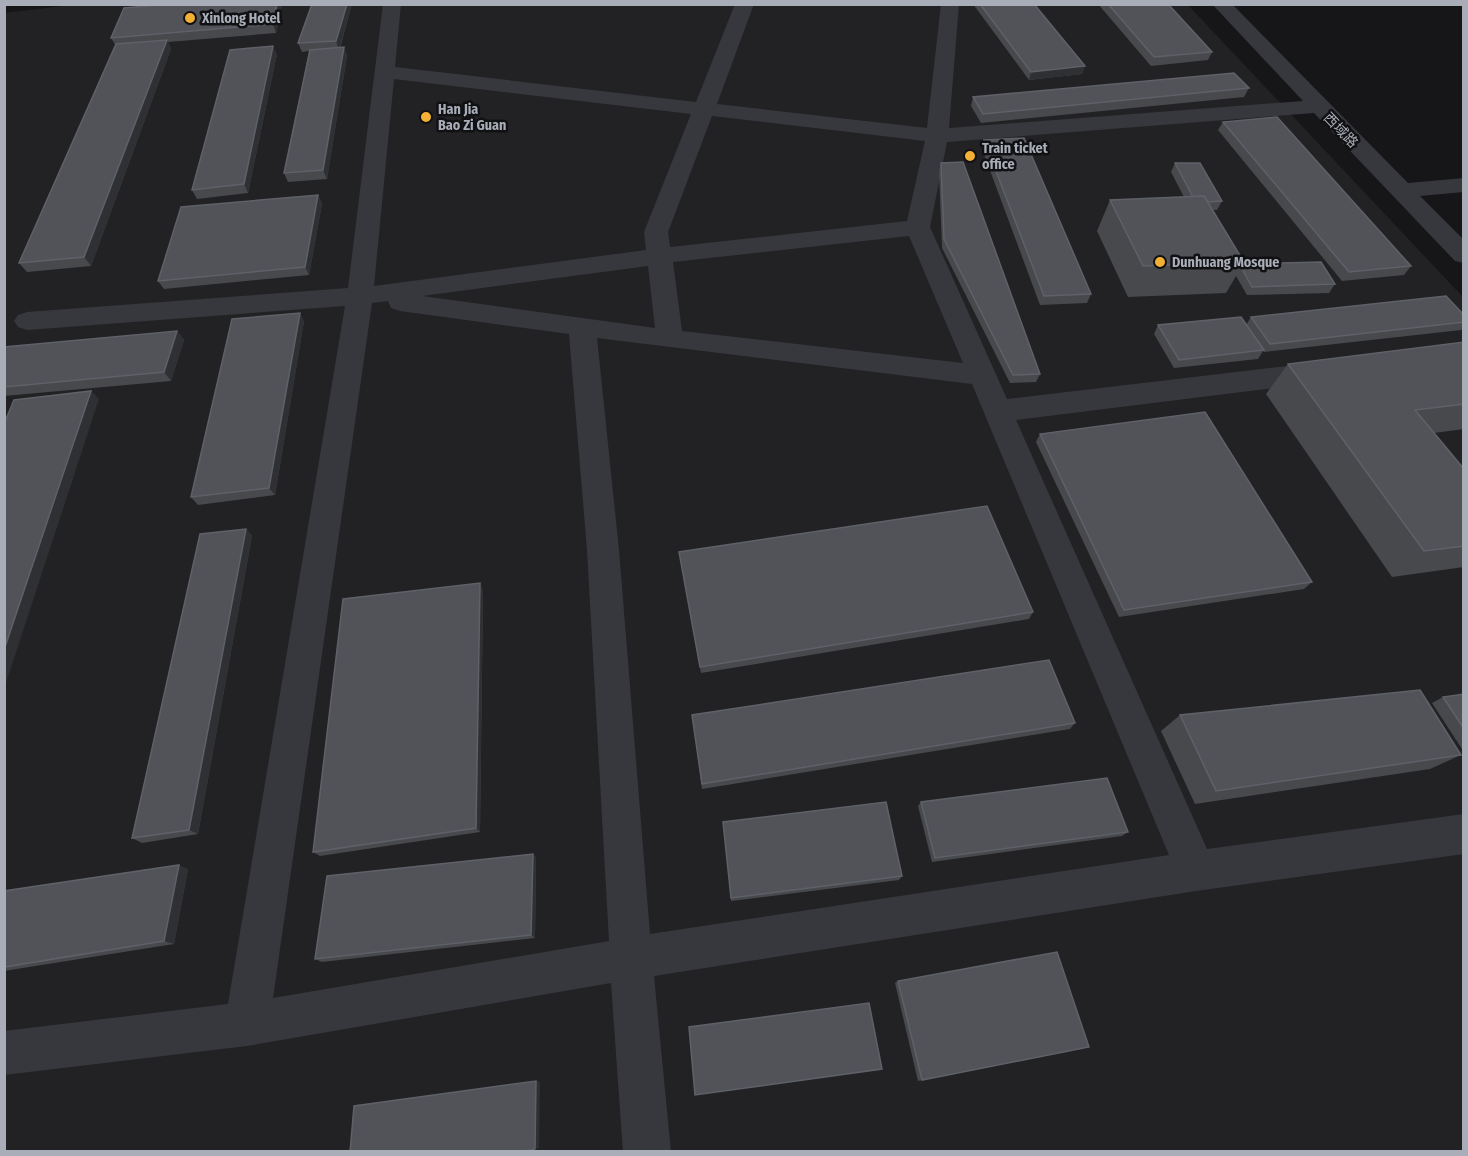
<svg xmlns="http://www.w3.org/2000/svg" width="1468" height="1156" viewBox="0 0 1468 1156" font-family="'Fira Sans Condensed','Noto Sans SC',sans-serif">
<style>
.built{fill:#222225}
.lines{fill:none;stroke-linecap:round;stroke-linejoin:round}
.minor{fill:#37383d;fill-rule:evenodd}
.wall{fill:#47494d}
.shaded-wall{fill:#2f3033}
.building{fill:#525359;stroke:#5f6168;stroke-width:1.5}
.poi-dot{fill:#f2b134;stroke:#111113;stroke-width:2}
.labels{text-anchor:middle;stroke-width:5;stroke-linejoin:round;paint-order:stroke}
.far-poi-label{font-size:14px;font-weight:bold;fill:#a8adb8;stroke:#111113;text-anchor:start}
.far-street-label{font-size:14px;fill:#a8adb8;stroke:#111113}
</style>
<rect width="100%" height="100%" fill="#161618"/>
<polygon class="built" points="80,4 1188,5 1463,297 1463,1151 5,1151 4,13"/>
<g class="lines">
<path class="minor" d="M383,4H401L395,67L696,102L735,4H754L717,104L927,128L941,4H959L949,128L1303,101L1212,4H1232L1408,183L1464,178V192L1420,196L1464,240V263L1455,261L1314,113L947,142L930,227L1007,399L1322,362L1332,365L1336,372L1332,379L1322,382L1016,420L1207,849L1464,814V854L1196,891L654,976L671,1152H623L611,983L247,1046L4,1075V1031L228,1004L345,306L27,330L18,327L14,321L18,315L27,312L348,288ZM394,79L691,114L644,232L646,250L374,286ZM712,116L925,141L907,221L670,247L668,232ZM909,236L963,363L682,331L673,262ZM648,266L655,328L422,296ZM388,301L391,308L400,311L569,334L587,550L609,941L273,998L372,303ZM597,338L972,384L1169,855L650,934L619,550Z"/>
</g>
<g class="wall">
<polygon points="282,4 276,33 168,42 171,49 91,266 27,272 19,263 116,46 111,38"/>
<polygon points="352,4 340,48 344,47 347,56 327,179 288,182 284,173 309,51 302,52 298,43"/>
<polygon points="973,4 1034,4 1085,66 1082,74 1029,80"/>
<polygon points="1098,4 1168,4 1212,52 1208,60 1151,66"/>
<polygon points="277,54 248,193 197,199 192,190"/>
<polygon points="1249,88 1244,97 981,123 971,106 973,97"/>
<polygon points="1223,122 1411,266 1404,275 1342,281 1218,130"/>
<polygon points="984,140 1091,294 1087,303 1040,305 982,149"/>
<polygon points="941,163 1040,374 1036,382 1010,383 942,248 939,172"/>
<polygon points="1175,163 1222,201 1217,210 1213,210 1244,262 1243,264 1335,284 1329,293 1247,295 1236,276 1226,293 1128,297 1097,231 1110,200 1184,197 1171,172"/>
<polygon points="318,195 322,204 309,275 164,289 158,281"/>
<polygon points="1464,315 1464,328 1461,330 1264,352 1263,351 1258,359 1174,368 1154,334 1158,325 1246,325 1251,317"/>
<polygon points="304,321 275,495 198,505 191,497"/>
<polygon points="177,331 184,340 171,381 4,396 4,347"/>
<polygon points="1464,342 1464,429 1434,433 1464,469 1464,567 1392,577 1266,394 1288,364"/>
<polygon points="1040,434 1312,582 1304,589 1119,617 1036,442"/>
<polygon points="246,529 252,536 198,834 142,843 132,838"/>
<polygon points="679,552 1033,612 1029,619 701,673"/>
<polygon points="483,590 480,832 320,856 313,852"/>
<polygon points="1464,694 1464,752 1432,703 1443,697"/>
<polygon points="692,715 1075,723 1070,729 702,789"/>
<polygon points="1180,715 1461,755 1430,769 1195,804 1161,731"/>
<polygon points="921,802 1128,832 1122,836 932,862 918,806"/>
<polygon points="723,822 902,876 899,880 731,901"/>
<polygon points="533,854 536,858 535,938 322,962 315,959"/>
<polygon points="188,869 174,944 4,971 4,891"/>
<polygon points="898,981 922,1080 918,1081 895,983"/>
</g>
<g class="shaded-wall">
<polygon points="277,4 282,4 276,33 273,24"/>
<polygon points="347,4 352,4 339,50 336,41"/>
<polygon points="167,40 171,49 91,266 84,257"/>
<polygon points="273,46 277,54 248,193 244,184"/>
<polygon points="344,47 347,56 327,179 323,170"/>
<polygon points="1085,66 1082,74 1029,80 1031,72"/>
<polygon points="318,195 322,204 309,275 305,267"/>
<polygon points="300,313 304,321 275,495 269,488"/>
<polygon points="177,331 184,340 171,381 164,372"/>
<polygon points="91,391 99,399 4,689 4,650"/>
<polygon points="246,529 252,536 198,834 189,830"/>
<polygon points="480,583 483,590 480,832 476,828"/>
<polygon points="533,854 536,858 535,938 531,935"/>
<polygon points="179,865 188,869 174,944 164,941"/>
<polygon points="536,1081 540,1082 539,1148 535,1149"/>
</g>
<g class="building">
<polygon points="168,4 277,4 273,24 111,38 124,8"/>
<polygon points="312,4 347,4 336,41 298,43"/>
<polygon points="980,4 1034,4 1085,66 1031,72"/>
<polygon points="1108,4 1168,4 1212,52 1154,57"/>
<polygon points="167,40 84,257 19,263 116,44"/>
<polygon points="273,46 244,184 192,190 230,50"/>
<polygon points="344,47 323,170 284,173 310,50"/>
<polygon points="1234,73 1249,88 983,114 973,97"/>
<polygon points="1277,117 1411,266 1349,272 1223,122"/>
<polygon points="1024,138 1091,294 1044,296 984,140"/>
<polygon points="963,162 1040,374 1013,375 944,239 941,163"/>
<polygon points="1175,163 1200,163 1222,201 1208,202 1204,196 1193,197"/>
<polygon points="318,195 305,267 158,281 181,207"/>
<polygon points="1204,196 1244,262 1143,266 1110,200"/>
<polygon points="1321,262 1335,284 1252,287 1241,267 1243,264"/>
<polygon points="1446,296 1464,315 1464,322 1270,344 1251,317"/>
<polygon points="300,313 269,488 191,497 232,319"/>
<polygon points="1241,317 1264,350 1179,360 1158,325"/>
<polygon points="177,331 164,372 4,387 4,347"/>
<polygon points="1464,342 1464,404 1415,410 1464,469 1464,546 1424,551 1288,364"/>
<polygon points="91,391 4,650 4,424 14,400"/>
<polygon points="1205,412 1312,582 1124,610 1040,434"/>
<polygon points="987,506 1033,612 700,667 679,552"/>
<polygon points="246,529 189,830 132,838 200,534"/>
<polygon points="480,583 476,828 313,852 343,599"/>
<polygon points="1049,660 1075,723 702,784 692,715"/>
<polygon points="1420,690 1461,755 1216,791 1180,715"/>
<polygon points="1464,694 1464,729 1443,697"/>
<polygon points="1107,778 1128,832 935,858 921,802"/>
<polygon points="886,802 902,876 731,898 723,822"/>
<polygon points="533,854 531,935 315,959 327,876"/>
<polygon points="179,865 164,941 4,967 4,891"/>
<polygon points="1057,952 1089,1047 922,1080 898,981"/>
<polygon points="869,1003 882,1069 695,1095 689,1027"/>
<polygon points="536,1081 535,1149 521,1152 350,1152 354,1106"/>
</g>
<g class="poi-dot">
<circle cx="190" cy="18" r="6"/>
<circle cx="426" cy="117" r="6"/>
<circle cx="970" cy="156" r="6"/>
<circle cx="1160" cy="262" r="6"/>
</g>
<g class="labels">
<g class="far-poi-label">
<text x="202" y="23">Xinlong Hotel</text>
<text x="438" y="114">Han Jia<tspan x="438" dy="16">Bao Zi Guan</tspan></text>
<text x="982" y="153">Train ticket<tspan x="982" dy="16">office</tspan></text>
<text x="1172" y="267">Dunhuang Mosque</text>
</g>
<g class="far-street-label">
<text transform="translate(1341 130) rotate(46)" y="5">西域路</text>
</g>
</g>
<rect width="1468" height="1156" fill="none" stroke="#a8adb8" stroke-width="12"/>
</svg>
